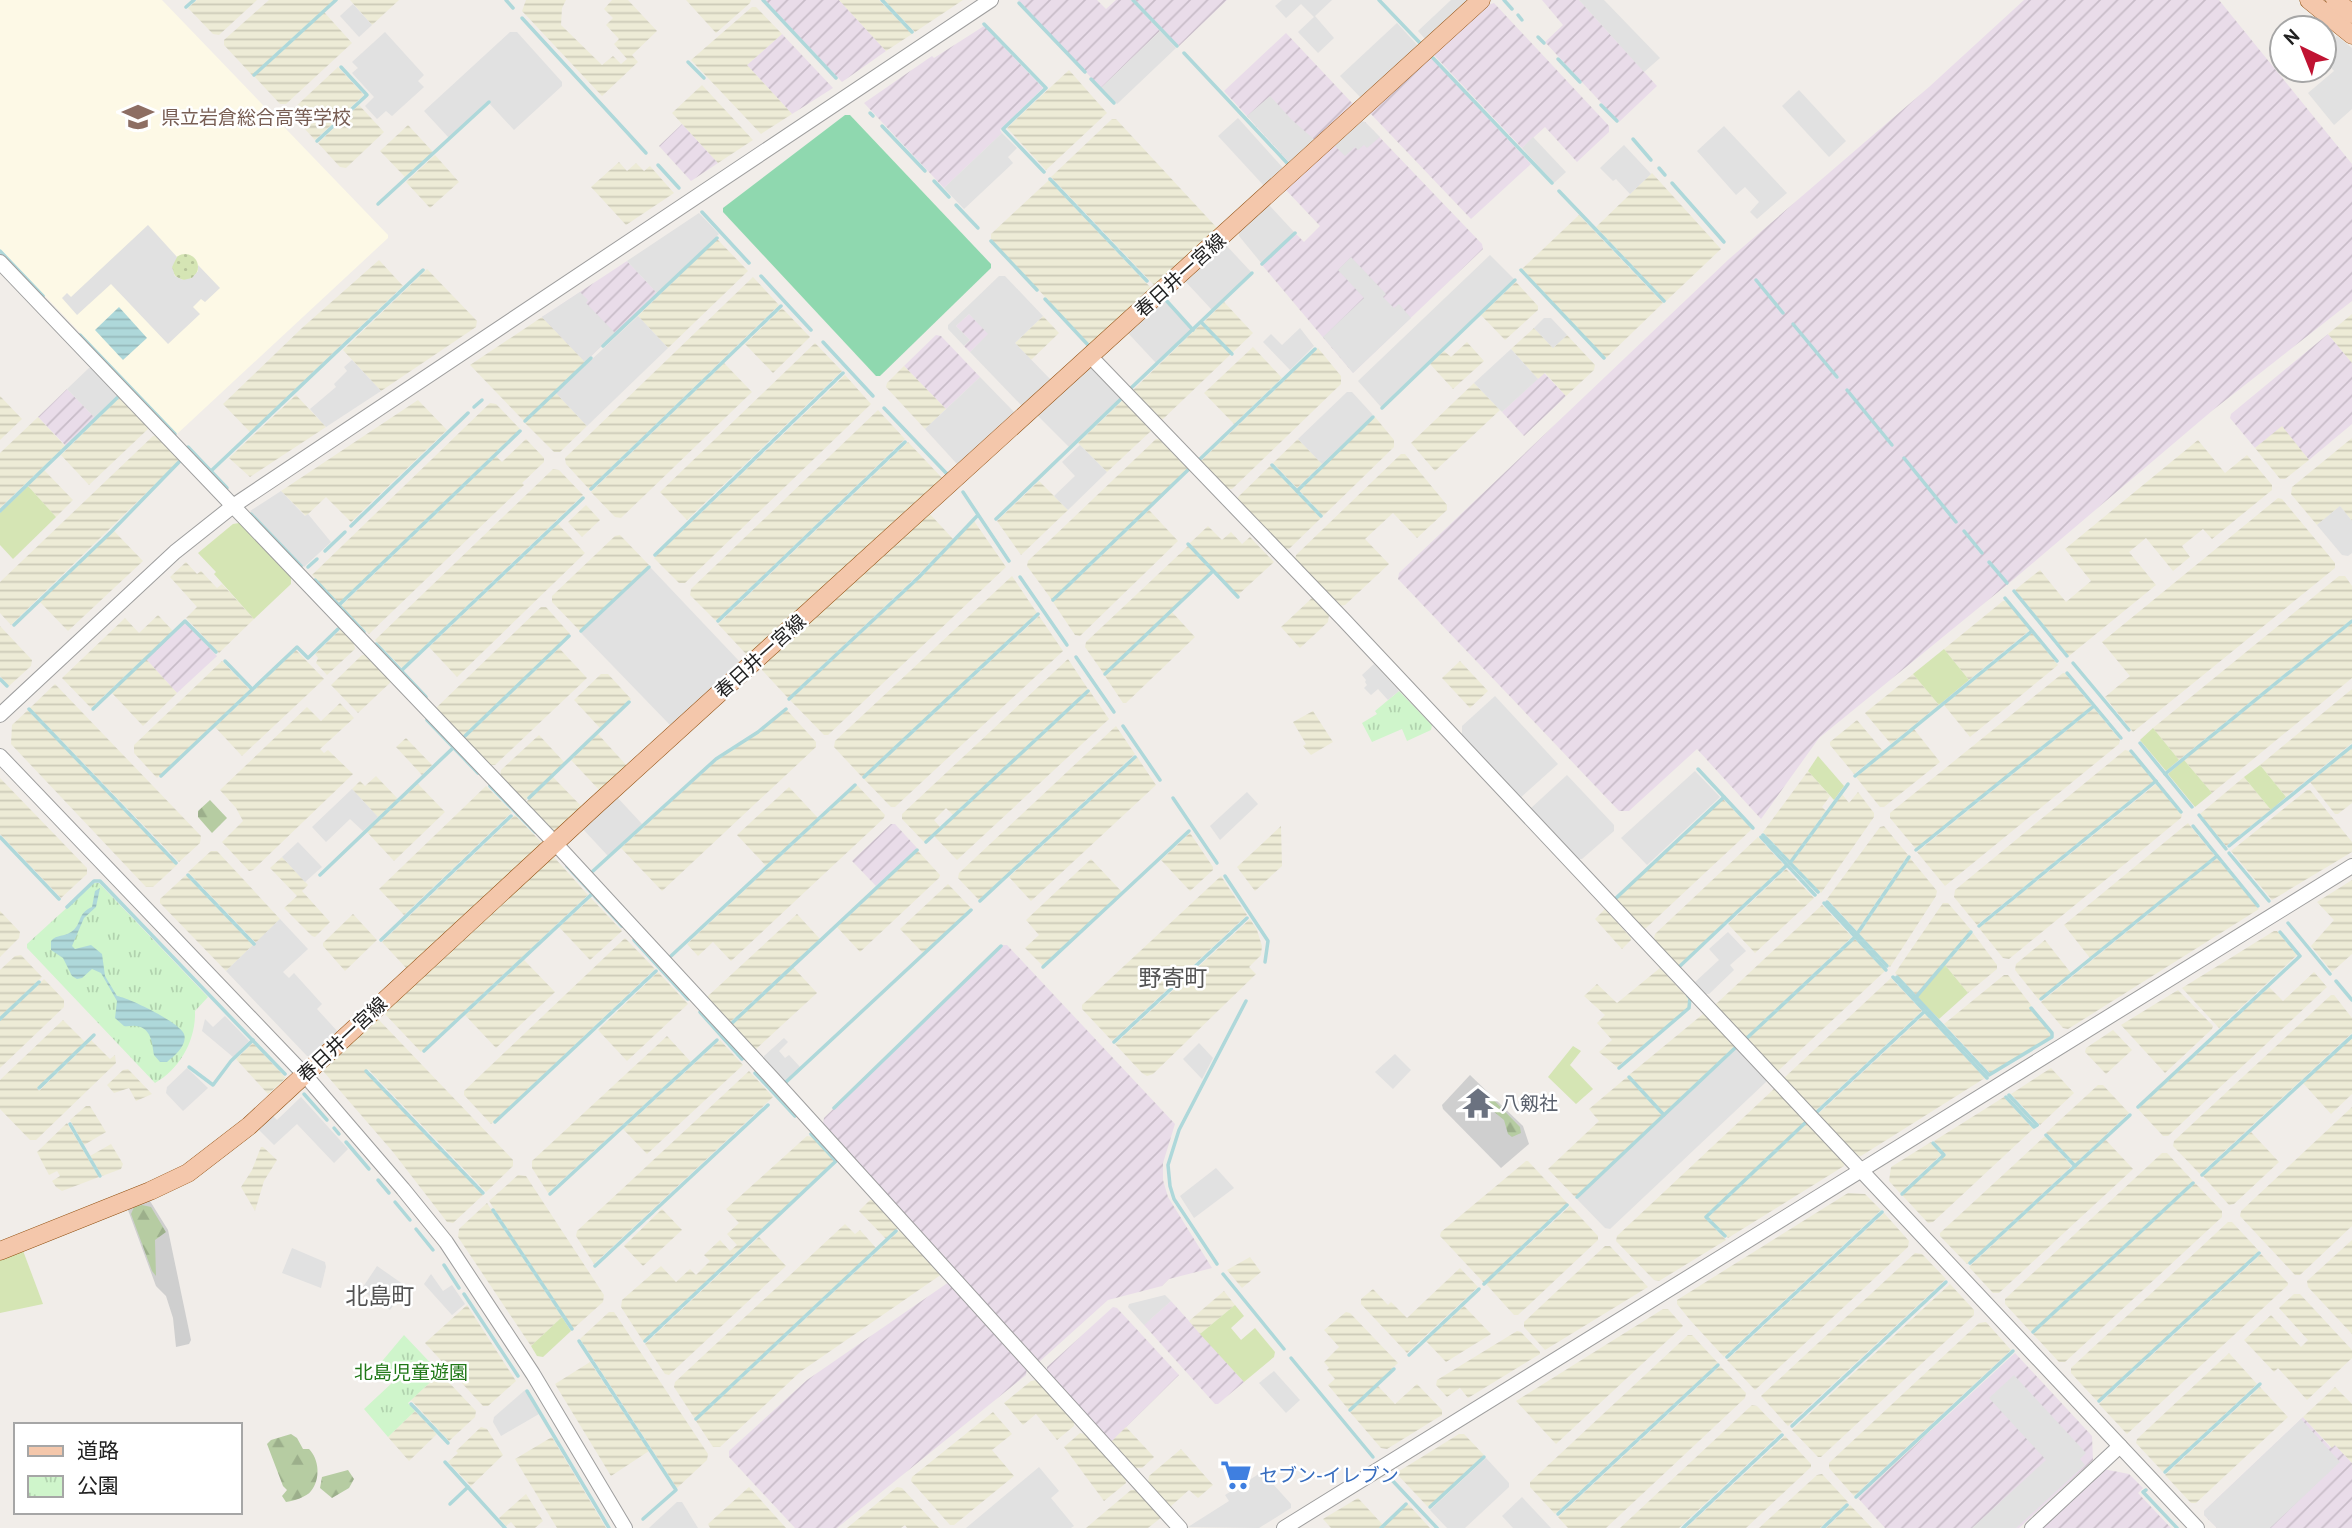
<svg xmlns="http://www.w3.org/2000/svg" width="2352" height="1528" viewBox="0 0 2352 1528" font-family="'PT Sans','Noto Sans JP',sans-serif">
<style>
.industrial{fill:url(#industrial-furrows)}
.education{fill:#fdf9e6}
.religious{fill:#cfcfcf}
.farmland{fill:url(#farmland-rules)}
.grass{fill:#d5e5b4}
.forest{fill:url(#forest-firs)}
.park{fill:url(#park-tufts)}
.garden{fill:url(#garden-dots)}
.pitch{fill:#8fd8af}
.parking{fill:#e1e1e1}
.water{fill:url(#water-rules)}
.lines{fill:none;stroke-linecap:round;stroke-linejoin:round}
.stream{stroke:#aed8da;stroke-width:3.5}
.minor-casing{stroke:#9e9e9e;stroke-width:16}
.major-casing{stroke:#904e0e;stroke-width:19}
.minor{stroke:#fff;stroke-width:14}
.major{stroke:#f4c7ab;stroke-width:18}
.labels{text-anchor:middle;stroke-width:5;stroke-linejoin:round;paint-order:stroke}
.education-label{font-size:19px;fill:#785e54;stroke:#fff;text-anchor:start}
.street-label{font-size:19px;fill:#212121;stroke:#fff}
.worship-label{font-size:19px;fill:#5b616d;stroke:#fff;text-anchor:start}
.park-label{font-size:19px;fill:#207817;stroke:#fff}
.shop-label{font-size:19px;fill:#366cbe;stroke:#fff;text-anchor:start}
.quarter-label{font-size:23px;fill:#545454;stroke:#fff}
</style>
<defs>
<pattern id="industrial-furrows" width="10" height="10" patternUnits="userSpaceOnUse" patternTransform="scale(1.75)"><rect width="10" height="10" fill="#e9dce9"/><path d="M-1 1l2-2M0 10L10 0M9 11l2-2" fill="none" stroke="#c8bcc8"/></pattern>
<pattern id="farmland-rules" width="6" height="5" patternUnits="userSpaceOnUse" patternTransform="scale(1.75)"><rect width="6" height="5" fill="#edebd6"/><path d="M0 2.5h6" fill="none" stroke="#cbc9b7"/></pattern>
<pattern id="forest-firs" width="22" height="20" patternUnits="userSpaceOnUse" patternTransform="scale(1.75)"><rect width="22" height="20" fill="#b6cca2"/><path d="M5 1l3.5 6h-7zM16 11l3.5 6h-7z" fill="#9caf8b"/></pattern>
<pattern id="park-tufts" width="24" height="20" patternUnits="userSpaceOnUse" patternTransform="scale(1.75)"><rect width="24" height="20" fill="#cff5cb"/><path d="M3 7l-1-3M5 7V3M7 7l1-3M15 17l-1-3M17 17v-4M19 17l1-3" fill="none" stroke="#b1d2ae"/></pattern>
<pattern id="garden-dots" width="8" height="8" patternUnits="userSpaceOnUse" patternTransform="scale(1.75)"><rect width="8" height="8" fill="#d5e5b4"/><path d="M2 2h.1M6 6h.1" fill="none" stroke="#b7c49a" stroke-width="1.8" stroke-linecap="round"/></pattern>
<pattern id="water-rules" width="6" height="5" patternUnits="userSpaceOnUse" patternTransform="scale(1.75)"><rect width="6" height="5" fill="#aed8da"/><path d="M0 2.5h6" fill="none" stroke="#95b9bb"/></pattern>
</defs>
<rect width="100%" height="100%" fill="#f1ede9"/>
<g class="industrial">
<polygon points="765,0 839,0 886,51 842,82"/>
<polygon points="1018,0 1097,0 1106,9 1116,0 1131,0 1160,31 1101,88"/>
<polygon points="1135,0 1227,0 1179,46"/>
<polygon points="1542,0 1579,0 1657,86 1619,122 1545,42 1563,25"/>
<polygon points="2024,0 2219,0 2352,164 2352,301 2213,410 2014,579 1819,738 1761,819 1697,749 1629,811 1619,811 1398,579 1399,573 1729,259 1929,87"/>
<polygon points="1494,3 1609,126 1609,132 1577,162 1545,127 1522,148 1434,55 1488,5"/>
<polygon points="984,26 1043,88 1000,130 1002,133 944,188 864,103 932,56 934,58"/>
<polygon points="1286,33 1353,104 1352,108 1291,164 1224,91"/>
<polygon points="782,34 833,88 792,114 747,65"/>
<polygon points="1431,57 1531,164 1471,219 1370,113"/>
<polygon points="1360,121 1365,122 1482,244 1483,249 1353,373 1262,265 1296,234 1304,242 1320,226 1286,190"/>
<polygon points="682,124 718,163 691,181 659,146"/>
<polygon points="627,261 657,293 585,362 542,317"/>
<polygon points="969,314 989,334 970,352 964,346 970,340 956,326"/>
<polygon points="2328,334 2352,363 2352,424 2309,460 2282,427 2255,448 2230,418 2231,414"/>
<polygon points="936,335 941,336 980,377 946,409 904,366"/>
<polygon points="1544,373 1566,396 1524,436 1502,412"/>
<polygon points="67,389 95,418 66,446 38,417"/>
<polygon points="185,622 217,656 177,693 146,659"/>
<polygon points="891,824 895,824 917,848 876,886 852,861"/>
<polygon points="1002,945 1007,945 1175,1124 1163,1163 1163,1180 1168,1197 1212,1268 1169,1279 1162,1286 1108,1300 1039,1362 823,1124 824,1118"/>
<polygon points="949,1282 1027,1368 1026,1375 837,1528 795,1528 729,1457 729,1451 807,1380"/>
<polygon points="1171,1301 1244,1382 1218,1404 1215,1404 1144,1325"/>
<polygon points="1113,1307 1117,1308 1179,1375 1111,1442 1047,1372 1047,1367"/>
<polygon points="2015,1353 2092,1436 2093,1460 2019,1528 1885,1528 1858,1498"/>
<polygon points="2303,1417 2331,1448 2335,1445 2352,1463 2352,1528 2217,1528 2204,1515 2204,1511"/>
<polygon points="2103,1469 2129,1474 2143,1488 2138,1493 2171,1528 2040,1528"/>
</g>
<polygon class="education" points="0,0 162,0 388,235 388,238 177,434 0,249"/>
<g class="religious">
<polygon points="1470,1075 1523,1126 1529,1144 1501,1168 1443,1109 1442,1105"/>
<polygon points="147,1200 150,1201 168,1230 191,1340 189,1344 176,1347 173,1318 166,1296 156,1286 128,1210 130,1207"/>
</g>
<g class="farmland">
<polygon points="197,0 257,0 219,35 213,34 188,8"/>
<polygon points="269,0 334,0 252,75 224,45 224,40"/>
<polygon points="350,0 399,0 372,25"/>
<polygon points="526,0 566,0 562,8 561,25 602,65 613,56 621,64 627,59 614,44 619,39 606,25 613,18 604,9 612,0 628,0 657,31 632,55 638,62 602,96 522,11"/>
<polygon points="686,0 751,0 750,3 716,33"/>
<polygon points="839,0 879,0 912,34 886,51"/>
<polygon points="884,0 963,0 915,32"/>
<polygon points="752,7 756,7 782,34 747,65 792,114 761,134 691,60"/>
<polygon points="324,12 352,43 286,104 280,104 254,76"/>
<polygon points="338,67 364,95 315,140 291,114 292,110"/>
<polygon points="1069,70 1107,113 1046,170 1007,128"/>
<polygon points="702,85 753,140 718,163 672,113"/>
<polygon points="359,105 384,132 346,168 340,167 318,143"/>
<polygon points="1112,119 1116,119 1218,229 1155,286 1051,177"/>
<polygon points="408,125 433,152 405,177 380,151"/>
<polygon points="435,155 459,182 430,208 406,182"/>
<polygon points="619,162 627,171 636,163 644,171 650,166 674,193 626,225 591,187"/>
<polygon points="1652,173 1721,249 1666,301 1596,227"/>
<polygon points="1049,180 1152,289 1090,345 991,239 991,234"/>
<polygon points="1579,215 1663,303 1606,358 1522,269"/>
<polygon points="717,239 748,271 668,348 638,316"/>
<polygon points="379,260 403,286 250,432 223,404 302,328"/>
<polygon points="427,269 477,321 476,327 381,391 343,350"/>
<polygon points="753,277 779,305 589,489 566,464 565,458"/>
<polygon points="1516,282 1538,306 1538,310 1505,340 1481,315"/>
<polygon points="1224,302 1253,333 1232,353 1203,323"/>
<polygon points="782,308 810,337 773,373 745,344"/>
<polygon points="2352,314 2352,363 2328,334"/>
<polygon points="1043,316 1059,333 1031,360 1015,343"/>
<polygon points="542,317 585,362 524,421 470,365"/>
<polygon points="1201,324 1231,354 1162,420 1158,420 1131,392"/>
<polygon points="1534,328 1553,348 1567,335 1595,365 1594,370 1566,396 1545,373 1538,379 1511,349"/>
<polygon points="1467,342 1484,361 1453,389 1430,364 1444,351 1451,357"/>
<polygon points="815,343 842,371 687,520 660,492"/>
<polygon points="1253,347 1282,378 1234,424 1204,393"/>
<polygon points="1318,348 1341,376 1341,384 1232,489 1225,489 1199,463"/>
<polygon points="724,363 752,392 621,518 615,517 591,492"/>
<polygon points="904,366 946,409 925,429 886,387 887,383"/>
<polygon points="845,375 871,404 685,583 679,583 654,558"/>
<polygon points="1474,383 1500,410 1435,471 1411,443"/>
<polygon points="556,393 587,426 560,452 554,452 525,423"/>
<polygon points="296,395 326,427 250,477 229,458"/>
<polygon points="0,396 22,419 0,440"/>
<polygon points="120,397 148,426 148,429 89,485 61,455"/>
<polygon points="418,400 447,430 351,522 326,497 306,516 281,491"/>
<polygon points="1123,400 1151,431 1107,472 1078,443"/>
<polygon points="490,403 496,404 520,429 339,603 312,575"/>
<polygon points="878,410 905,439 716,621 690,595 691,589"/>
<polygon points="38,417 65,446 0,508 0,453"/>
<polygon points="1375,417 1394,440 1394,447 1323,516 1299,490"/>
<polygon points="2282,426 2309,460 2285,479 2280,479 2255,448"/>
<polygon points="153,436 157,436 180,460 11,625 0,613 0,582"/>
<polygon points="2352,438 2352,521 2340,506 2317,525 2291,494 2292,487"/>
<polygon points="526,439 544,458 544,462 522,483 524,485 369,634 341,606 496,456 502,462"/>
<polygon points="1156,439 1159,439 1188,469 1052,600 1027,566 1028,561"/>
<polygon points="1298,439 1322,464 1297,488 1273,463"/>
<polygon points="2198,440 2225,473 2247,455 2272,485 2272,490 2212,539 2203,529 2182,546 2190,557 2173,571 2146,538 2129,552 2156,585 2069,656 2015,590 2040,570 2066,602 2091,581 2065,549"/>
<polygon points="908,442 944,480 750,655 747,655 718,624"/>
<polygon points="1401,454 1405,454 1447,505 1447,510 1417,538 1393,513 1365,539 1389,564 1345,605 1339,606 1295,560 1296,555"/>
<polygon points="1271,465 1321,518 1289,549 1283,548 1238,501 1238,497"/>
<polygon points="553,469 559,470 583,495 402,668 375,640"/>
<polygon points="44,470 73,500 56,517 28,486"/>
<polygon points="1039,481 1068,510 1021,555 997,521"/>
<polygon points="2278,498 2282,499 2335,563 2335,568 2133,732 2105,697 2130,676 2102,642"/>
<polygon points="586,505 600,520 582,537 568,522"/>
<polygon points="1149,510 1178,541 1080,636 1075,635 1053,602"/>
<polygon points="929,513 953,539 917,576 788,698 762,670 762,667"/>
<polygon points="974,521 1006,567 828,735 824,735 790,700 920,578"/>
<polygon points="558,524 585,553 457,677 429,647"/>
<polygon points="1208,526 1222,540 1231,532 1242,544 1250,537 1274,562 1238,595 1189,544"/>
<polygon points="114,531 143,561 68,631 40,602"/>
<polygon points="620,535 649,565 580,631 552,602 552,596 615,536"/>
<polygon points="1188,546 1212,571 1104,674 1085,647 1086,642"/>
<polygon points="186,562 197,574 201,571 217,588 222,584 254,619 219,653 186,618 197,607 170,577"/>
<polygon points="1012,576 1037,613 862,777 834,747 835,741"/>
<polygon points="2339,576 2345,576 2352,586 2352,619 2179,760 2153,728"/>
<polygon points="1312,598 1329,615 1328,622 1300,648 1281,627"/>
<polygon points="2003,601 2006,601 2030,630 1969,680 1944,649"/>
<polygon points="541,607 546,607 570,634 462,737 437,711 437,707"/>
<polygon points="1172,612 1195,637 1126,703 1123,703 1105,676"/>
<polygon points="158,615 173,631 91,708 62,678 125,618 139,633"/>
<polygon points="1039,616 1063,651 895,807 891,807 864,779"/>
<polygon points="2352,623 2352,678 2212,793 2184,760"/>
<polygon points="0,626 32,660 31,666 9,686 0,676"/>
<polygon points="341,629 354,642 355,649 327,675 316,663 318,658 315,654"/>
<polygon points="2032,633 2058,665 1970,737 1944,705"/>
<polygon points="559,648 587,678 495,765 489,765 464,739"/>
<polygon points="296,650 324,679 242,756 215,727"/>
<polygon points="362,655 368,655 392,681 358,713 331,685"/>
<polygon points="146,659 177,693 143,726 111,692"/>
<polygon points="1068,659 1088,689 953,815 946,808 934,820 940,827 924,842 902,819 902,814"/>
<polygon points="222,661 250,690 157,778 134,753 134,745"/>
<polygon points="1460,661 1488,691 1470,708 1442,678"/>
<polygon points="2063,673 2065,673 2092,706 1916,849 1890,818 1890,813"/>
<polygon points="601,674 608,674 631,699 600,728 574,700"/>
<polygon points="1913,674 1939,705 1891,744 1865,713"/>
<polygon points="55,684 201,836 200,843 179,862 30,708"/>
<polygon points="2352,689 2352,743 2286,797 2260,765"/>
<polygon points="1089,690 1109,719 957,860 934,836"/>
<polygon points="340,703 354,718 320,749 324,753 328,750 353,774 253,870 249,871 222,842 243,821 236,808 220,790 307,707 321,721"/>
<polygon points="2094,708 2120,740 2119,744 1945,886 1917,852"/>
<polygon points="28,710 177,865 153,887 146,887 11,744 12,725"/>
<polygon points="787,710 816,742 816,747 662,891 621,848 717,760 758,733"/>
<polygon points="1313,711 1333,742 1311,755 1303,746 1306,744 1293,722"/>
<polygon points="1857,720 1883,751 1854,774 1830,745 1830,742"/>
<polygon points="1116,726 1135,754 979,900 958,878 959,873"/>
<polygon points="1914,729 1940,762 1884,807 1880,807 1856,777"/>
<polygon points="598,734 628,767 601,792 571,760"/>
<polygon points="539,735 565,763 524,802 500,777 501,770"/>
<polygon points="406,738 432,765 422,775 396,747"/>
<polygon points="2352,748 2352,803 2338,814 2335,814 2310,782"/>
<polygon points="2125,750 2129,751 2154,781 1977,925 1954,897 1955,890"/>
<polygon points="1137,757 1156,785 1031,901 1009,877"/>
<polygon points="1808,771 1830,796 1822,807 1826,811 1790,861 1763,832"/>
<polygon points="376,776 398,799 378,817 352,789 360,781 365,786"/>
<polygon points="553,777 583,808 558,831 553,830 526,802"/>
<polygon points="2244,777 2271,810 2226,846 2200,814"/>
<polygon points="0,778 87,868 87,874 61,898 0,834"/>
<polygon points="418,784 445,812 394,861 367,832"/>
<polygon points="2156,784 2182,815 2181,818 2009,959 2003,958 1979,928"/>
<polygon points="857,785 885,815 884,818 731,961 713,942 698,956 687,944"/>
<polygon points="486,786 512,812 404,915 379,889"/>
<polygon points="789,787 818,818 766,866 737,835"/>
<polygon points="2307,790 2310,790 2352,842 2352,852 2272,900 2231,851"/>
<polygon points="1858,792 1874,813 1874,817 1821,893 1792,863 1842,794 1849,803"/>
<polygon points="1723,799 1752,829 1646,928 1642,929 1615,900"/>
<polygon points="515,815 543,844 407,969 382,942"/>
<polygon points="2188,823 2215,856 2090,958 2064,925"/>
<polygon points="1281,826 1282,866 1255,891 1237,867"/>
<polygon points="1884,826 1908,855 1857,931 1827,899 1880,827"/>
<polygon points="1190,833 1213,867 1213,870 1190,891 1161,860"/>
<polygon points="1758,837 1785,866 1677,967 1653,942 1655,934"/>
<polygon points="211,851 217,851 280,919 256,943 188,872"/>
<polygon points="918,851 940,875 939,878 860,952 837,927"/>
<polygon points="553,856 588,895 421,1052 384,1013"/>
<polygon points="282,857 308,885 302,891 330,922 315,937 312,936 284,908 297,896 270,868"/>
<polygon points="1910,858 1937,891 1936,896 1890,967 1859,934"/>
<polygon points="2217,858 2259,909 2068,1029 2063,1028 2041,1002"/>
<polygon points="1091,859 1122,892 1043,966 1025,948 1039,935 1026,920"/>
<polygon points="1786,869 1814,898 1755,953 1728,924"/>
<polygon points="186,875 253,945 226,971 160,903 160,899"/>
<polygon points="1221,876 1247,915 1112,1041 1082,1009 1082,1005"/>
<polygon points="2352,880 2352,954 2332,972 2311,946 2334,920 2317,902"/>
<polygon points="948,884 971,908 923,953 900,929"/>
<polygon points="591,898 622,931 590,960 559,927"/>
<polygon points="1943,903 1948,903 1971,930 1916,995 1895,973"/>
<polygon points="1822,905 1852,937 1744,1039 1716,1009 1716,1004"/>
<polygon points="1605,909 1631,938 1631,940 1622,949 1595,919"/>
<polygon points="0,911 20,932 19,938 0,957"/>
<polygon points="353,914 377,940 345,971 323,946 323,943"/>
<polygon points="797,914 820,939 729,1023 708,1001 708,996"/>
<polygon points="1250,919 1257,930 1262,946 1261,955 1249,967 1256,974 1153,1074 1147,1076 1142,1073 1115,1044"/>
<polygon points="2274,931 2277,931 2297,955 2219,1028 2182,988"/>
<polygon points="1973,933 1997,965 1997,969 1968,993 1945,965"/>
<polygon points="625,938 655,969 491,1124 464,1095 464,1091"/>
<polygon points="1855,939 1885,971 1777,1072 1745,1041"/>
<polygon points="2045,940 2071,973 2039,1000 2015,970 2016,964"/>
<polygon points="21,955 42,977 0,1017 0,970 15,956"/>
<polygon points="524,960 555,992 496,1048 465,1015"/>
<polygon points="793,967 817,993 756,1049 751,1048 730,1026"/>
<polygon points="1660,968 1689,999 1688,1008 1617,1067 1599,1052 1612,1040 1597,1023 1605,1015 1584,996 1597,984 1617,1003"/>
<polygon points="658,972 688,1004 627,1061 598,1030"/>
<polygon points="2314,972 2327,987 2168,1136 2163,1136 2138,1109 2269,987 2283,1001"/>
<polygon points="2004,975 2008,975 2031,1005 2030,1007 2051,1033 2051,1037 1990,1073 1944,1024"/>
<polygon points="1891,978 1922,1011 1813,1113 1784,1082 1784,1078"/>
<polygon points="44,979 64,1000 64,1007 0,1068 0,1021"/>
<polygon points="2178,990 2213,1026 2212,1029 2165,1073 2121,1025"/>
<polygon points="2331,995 2334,995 2352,1018 2352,1033 2200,1174 2173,1146 2174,1141"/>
<polygon points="1703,1014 1709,1015 1736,1045 1664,1113 1629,1075"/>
<polygon points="1925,1014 1985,1078 1861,1156 1852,1155 1816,1116"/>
<polygon points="63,1020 85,1042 37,1088 39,1091 91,1040 110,1059 115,1055 116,1063 36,1140 30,1140 0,1109 0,1080"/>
<polygon points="373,1020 379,1020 513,1160 513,1166 486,1192 368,1069 365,1071 483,1195 453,1223 447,1222 393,1152 323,1071 323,1067"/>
<polygon points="2113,1030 2132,1050 2106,1074 2085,1052 2086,1048"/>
<polygon points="667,1036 691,1062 548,1193 532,1168 532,1161"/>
<polygon points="2352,1037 2352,1094 2331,1114 2303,1083"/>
<polygon points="720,1040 743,1065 647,1154 623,1129"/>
<polygon points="253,1043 286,1078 268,1094 236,1059"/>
<polygon points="2051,1068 2074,1093 2040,1125 2011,1094"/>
<polygon points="128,1069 152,1094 136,1101 129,1088 114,1093 107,1085 123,1070"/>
<polygon points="749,1071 773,1097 594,1264 576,1236 577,1231"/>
<polygon points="1627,1077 1662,1115 1575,1197 1548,1169 1599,1121 1589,1109"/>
<polygon points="2098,1085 2103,1085 2129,1113 2075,1164 2046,1133"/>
<polygon points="1776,1087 1807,1120 1704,1217 1726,1240 1659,1281 1654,1280 1616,1241 1617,1236"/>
<polygon points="2004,1097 2033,1129 1933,1222 1928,1223 1902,1195 1946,1155 1934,1141"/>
<polygon points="86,1106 90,1106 106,1132 84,1145 70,1120"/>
<polygon points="2352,1107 2352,1226 2300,1275 2295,1275 2240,1216 2241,1211"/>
<polygon points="1809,1121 1845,1160 1844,1166 1728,1238 1708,1217"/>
<polygon points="67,1123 99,1177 62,1191 56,1187 52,1181 60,1176 57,1171 49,1175 37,1152"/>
<polygon points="2251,1132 2279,1162 2234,1204 2229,1205 2203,1176"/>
<polygon points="807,1136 812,1137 834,1161 643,1341 621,1307 622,1300 661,1266 676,1282 690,1269 696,1275 710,1261 704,1255 720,1240 730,1251 737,1245 727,1234 739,1223 726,1209"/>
<polygon points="2045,1136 2072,1166 1967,1264 1940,1236 1940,1233"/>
<polygon points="2105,1139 2133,1169 1999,1293 1993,1293 1969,1267"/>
<polygon points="1931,1142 1942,1154 1900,1193 1889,1181 1891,1167"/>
<polygon points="111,1144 123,1164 121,1169 102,1176 90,1156"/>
<polygon points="261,1147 263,1147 277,1160 264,1181 255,1211 241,1187 252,1170"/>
<polygon points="2162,1153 2167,1153 2193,1181 2031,1332 2005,1304 2005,1299"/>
<polygon points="1526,1161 1528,1161 1568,1204 1484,1283 1440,1236 1441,1232"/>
<polygon points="518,1175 526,1176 604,1295 603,1302 573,1329 489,1201"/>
<polygon points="2195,1183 2222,1211 2222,1217 2065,1362 2059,1362 2033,1334"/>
<polygon points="1848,1193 1865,1194 1881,1210 1724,1357 1690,1320 1677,1304 1677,1300"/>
<polygon points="870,1200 875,1200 899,1227 886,1239 859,1211"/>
<polygon points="487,1203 562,1317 531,1346 458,1237 459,1229"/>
<polygon points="1570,1206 1598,1236 1598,1240 1518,1315 1514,1315 1486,1284"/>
<polygon points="662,1209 682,1230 643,1266 624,1246"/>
<polygon points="1884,1213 1909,1241 1908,1247 1755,1390 1727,1360"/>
<polygon points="2228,1222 2232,1222 2259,1251 2097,1401 2071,1373 2071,1368"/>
<polygon points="845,1224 855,1234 860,1230 876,1248 695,1419 674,1387 675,1382"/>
<polygon points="901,1229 942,1274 800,1372 720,1447 713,1447 696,1421"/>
<polygon points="759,1237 786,1266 669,1375 665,1374 645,1344"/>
<polygon points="2352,1240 2352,1334 2308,1287 2307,1281"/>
<polygon points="1605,1246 1610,1246 1648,1287 1545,1350 1524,1327 1524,1322"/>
<polygon points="1915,1253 1922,1254 1946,1279 1788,1426 1761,1396"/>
<polygon points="2261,1254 2288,1283 2288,1285 2127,1434 2099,1404"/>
<polygon points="1250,1257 1261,1272 1242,1288 1227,1270"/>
<polygon points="1460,1268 1478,1287 1407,1353 1361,1304 1361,1299 1373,1289 1388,1305 1391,1302 1407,1318"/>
<polygon points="1950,1284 1974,1310 1974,1315 1821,1457 1818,1457 1792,1430"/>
<polygon points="1224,1291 1235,1305 1200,1334 1189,1321"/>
<polygon points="2294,1294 2300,1294 2352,1350 2352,1358 2307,1400 2278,1368 2274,1372 2244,1340 2271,1315 2301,1347 2308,1340 2279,1308"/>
<polygon points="467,1305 516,1381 488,1406 483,1406 425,1343"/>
<polygon points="1464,1306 1491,1334 1446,1362 1426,1341"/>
<polygon points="1663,1309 1668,1309 1683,1326 1556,1444 1516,1401"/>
<polygon points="609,1312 614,1312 708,1454 707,1460 677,1488 580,1339"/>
<polygon points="1346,1312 1350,1313 1398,1363 1349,1410 1328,1385 1335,1379 1327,1370 1329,1368 1324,1362 1339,1347 1324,1330"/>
<polygon points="1986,1322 2011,1350 1854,1496 1829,1468 1829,1463 1979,1323"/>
<polygon points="1517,1331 1521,1332 1540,1352 1540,1354 1468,1398 1460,1388 1447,1397 1436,1385 1437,1380"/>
<polygon points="1688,1335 1692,1335 1718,1363 1555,1514 1530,1487 1530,1482"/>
<polygon points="2229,1353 2257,1384 2163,1472 2136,1443 2137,1439"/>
<polygon points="590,1362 649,1451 611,1476 555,1384"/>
<polygon points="1720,1366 1746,1393 1745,1398 1606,1528 1568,1528 1558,1517"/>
<polygon points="440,1373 476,1411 475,1417 449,1441 411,1400"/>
<polygon points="1037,1380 1074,1421 1074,1426 1057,1440 1036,1414 1023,1425 1004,1403 1031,1381"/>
<polygon points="1417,1384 1442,1410 1442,1415 1387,1449 1381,1448 1350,1412 1378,1386 1395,1404"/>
<polygon points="2260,1387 2288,1417 2196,1503 2191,1503 2165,1475"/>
<polygon points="2335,1387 2352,1404 2352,1463 2335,1445 2332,1448 2303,1417"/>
<polygon points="1752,1405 1757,1406 1782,1432 1679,1528 1620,1528"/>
<polygon points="415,1411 437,1434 409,1461 388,1437"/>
<polygon points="993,1412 1012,1434 992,1450 1014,1476 954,1525 950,1525 911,1481 912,1477"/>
<polygon points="481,1427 487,1429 503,1455 471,1486 448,1462 458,1453 456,1451"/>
<polygon points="1126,1427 1154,1457 1142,1468 1135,1468 1111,1442"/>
<polygon points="1080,1433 1085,1434 1125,1478 1126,1483 1104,1501 1064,1447"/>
<polygon points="1459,1434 1464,1434 1484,1455 1428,1507 1396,1473"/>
<polygon points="1785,1436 1811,1464 1811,1467 1746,1528 1686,1528"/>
<polygon points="552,1437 606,1528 557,1528 515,1459"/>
<polygon points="1181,1449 1213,1485 1198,1498 1189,1490 1170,1507 1148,1483 1149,1476"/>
<polygon points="1822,1474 1848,1502 1820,1528 1759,1528 1817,1475"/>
<polygon points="749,1487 786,1528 710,1528 708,1524"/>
<polygon points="897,1487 902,1488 939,1528 907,1528 905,1525 901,1528 847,1528"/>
<polygon points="1131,1490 1137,1490 1162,1517 1148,1528 1086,1528"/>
<polygon points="526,1494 543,1521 535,1528 516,1528 511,1522 506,1526 499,1518"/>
<polygon points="1358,1498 1383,1525 1379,1528 1331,1528 1323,1519"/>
<polygon points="1408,1504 1430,1528 1381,1528"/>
<polygon points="1850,1505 1872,1528 1826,1528"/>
</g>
<g class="grass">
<polygon points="28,486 56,517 13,559 0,545 0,513"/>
<polygon points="239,523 291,577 291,584 254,619 214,574 216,572 198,553 233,524"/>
<polygon points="1944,649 1969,680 1939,705 1913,674"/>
<polygon points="2153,728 2179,760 2166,771 2140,740"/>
<polygon points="1818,756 1844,786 1834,800 1808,771"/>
<polygon points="2184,760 2212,793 2195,807 2168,774"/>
<polygon points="2260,765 2286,797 2271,810 2244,777"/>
<polygon points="1945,965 1968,993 1939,1019 1917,997"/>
<polygon points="1573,1046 1581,1051 1570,1065 1593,1089 1576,1104 1548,1077"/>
<polygon points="22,1248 43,1304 0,1313 0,1258"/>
<polygon points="1235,1305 1244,1316 1231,1328 1241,1340 1255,1328 1275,1352 1274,1357 1244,1382 1200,1334"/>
<polygon points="562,1317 571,1331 543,1357 537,1356 531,1346"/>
</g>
<g class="forest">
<polygon points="210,800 227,818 212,833 198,817 198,811"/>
<polygon points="1483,1089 1520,1127 1521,1133 1512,1137 1508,1134 1504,1120 1493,1111 1490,1104 1479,1094"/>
<polygon points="142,1205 151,1207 166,1232 155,1240 156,1276 152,1271 131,1214 134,1207"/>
<path d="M291,1434L297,1438L303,1449H309C319,1459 321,1479 311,1491C307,1497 293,1501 286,1502L282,1496L287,1490L283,1486L267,1444L271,1440Z"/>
<polygon points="348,1470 354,1479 349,1488 332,1498 320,1488 322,1477"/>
</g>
<g class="park">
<polygon points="1399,691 1432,725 1431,730 1407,741 1402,729 1372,742 1362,723 1377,714 1375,711"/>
<path d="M94,883H99L208,997L195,1011C196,1040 180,1069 155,1083L27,948V944Z"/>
<polygon points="404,1335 440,1373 408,1403 415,1411 388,1437 364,1409 393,1382 378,1366"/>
</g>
<circle class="garden" cx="185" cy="267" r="13"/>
<polygon class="pitch" points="845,115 850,115 991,264 991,268 880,376 876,376 723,212 723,208"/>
<g class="parking">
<polygon points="1282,0 1332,0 1315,16 1334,38 1318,53 1298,32 1314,17 1301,4 1286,18 1275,6"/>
<polygon points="1451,0 1471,0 1427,41 1418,31"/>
<polygon points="1579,0 1604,0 1660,58 1644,72"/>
<polygon points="353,4 372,25 359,37 340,16"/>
<polygon points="1397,23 1419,47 1362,99 1340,76"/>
<polygon points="1160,31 1176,48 1117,104 1101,88"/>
<polygon points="385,32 424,75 418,81 424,87 392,116 386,111 377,119 365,106 374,97 352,73 358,68 352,62"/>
<polygon points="510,32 517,32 562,82 562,86 514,130 488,102 449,138 424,111"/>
<polygon points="2337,36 2352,48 2352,109 2334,125 2308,93 2334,71 2324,59 2324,49"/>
<polygon points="1799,90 1846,141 1829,157 1782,106"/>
<polygon points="1270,96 1292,120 1316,141 1291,164 1247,116"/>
<polygon points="1238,118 1284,169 1265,187 1218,136"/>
<polygon points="1360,121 1365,122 1380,137 1367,148 1364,145 1358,150 1355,147 1345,156 1334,145"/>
<polygon points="1724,126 1787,193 1757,219 1750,212 1759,202 1745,187 1736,195 1697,151"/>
<polygon points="1002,133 1017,148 1008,157 1013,163 964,209 944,188"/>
<polygon points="1533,137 1566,172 1554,183 1522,148"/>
<polygon points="1624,145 1651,174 1630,194 1616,179 1613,181 1600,168"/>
<polygon points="1269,205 1295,233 1262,264 1239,236 1239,232"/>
<polygon points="699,213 719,234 657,293 627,261"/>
<polygon points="148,225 177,257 172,267 175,276 183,280 192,278 198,271 198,265 220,288 205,302 201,299 193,307 200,314 168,344 111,284 77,315 62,298 67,293 71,297"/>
<polygon points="1225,244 1252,273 1212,310 1185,281"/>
<polygon points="1490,255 1514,279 1381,407 1358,381"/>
<polygon points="1351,257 1386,294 1383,297 1394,308 1399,304 1411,318 1353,373 1323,337 1364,298 1338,270"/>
<polygon points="999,276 1005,276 1043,316 1015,343 1052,381 1026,405 1021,405 970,352 988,334 969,314 956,326 970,340 964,346 948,329 948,325"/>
<polygon points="580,292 588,300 586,303 615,333 585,362 542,317"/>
<polygon points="1164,300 1192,330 1156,363 1128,333"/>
<polygon points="638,316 668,348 587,426 556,393"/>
<polygon points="1544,318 1551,318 1567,335 1553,348 1534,328"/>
<polygon points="1300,328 1314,346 1290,370 1263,342 1271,334 1282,345"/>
<polygon points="1511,349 1538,379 1502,412 1474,383"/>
<polygon points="352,360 381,391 326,427 310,409 336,387 334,384 347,371 344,367"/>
<polygon points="89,368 93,368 119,396 95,418 67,389"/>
<polygon points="1090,368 1094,368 1122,397 1069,447 1037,415"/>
<polygon points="980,377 1014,412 1013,417 962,463 957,464 925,429"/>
<polygon points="1347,392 1352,392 1373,415 1322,464 1298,439"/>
<polygon points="1080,445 1107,472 1068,510 1054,496 1075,476 1062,462"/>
<polygon points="281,491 305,516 308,514 331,542 304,567 250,511"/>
<polygon points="2340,506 2352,521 2352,553 2348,556 2342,555 2317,525"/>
<polygon points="650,567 739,661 740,664 673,726 670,725 581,633"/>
<polygon points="1374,664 1399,691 1388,700 1378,689 1371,695 1364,688 1367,685 1365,682 1366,680 1362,675"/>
<polygon points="1495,696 1558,764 1520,798 1462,735 1462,726"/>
<polygon points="1695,771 1720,797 1647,865 1621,838"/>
<polygon points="1567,775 1614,825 1614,831 1582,859 1576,859 1530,809"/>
<polygon points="352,789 378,817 363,831 350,819 326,842 312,827"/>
<polygon points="1247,792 1258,804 1220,840 1210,826"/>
<polygon points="616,796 642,824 608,856 582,828"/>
<polygon points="298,842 322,867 305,882 282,857"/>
<polygon points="280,919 308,949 283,972 289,978 294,973 322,1004 317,1009 338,1032 311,1056 307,1056 226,971"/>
<polygon points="1728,932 1746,951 1730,965 1734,970 1709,994 1703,994 1694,983 1719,960 1709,949"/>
<polygon points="225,1016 249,1041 233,1057 202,1031 205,1019 213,1027"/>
<polygon points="784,1038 788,1042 779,1051 785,1058 789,1055 800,1067 784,1082 763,1060 764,1056"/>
<polygon points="1199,1043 1213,1058 1202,1079 1183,1059"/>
<polygon points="1738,1046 1767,1077 1766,1082 1610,1229 1605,1228 1576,1198"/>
<polygon points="1395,1054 1411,1070 1393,1089 1375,1072"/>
<polygon points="187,1068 208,1088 183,1111 166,1093 167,1087"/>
<polygon points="301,1097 348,1149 334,1163 297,1124 274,1145 258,1129 270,1113 277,1120"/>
<polygon points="1216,1168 1234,1188 1194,1218 1180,1196"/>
<polygon points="292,1248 325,1262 326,1267 321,1288 282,1273"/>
<polygon points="377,1266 407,1287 390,1310 361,1290"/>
<polygon points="431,1274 443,1291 452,1285 465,1304 452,1315 424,1284"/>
<polygon points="1165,1295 1171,1301 1144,1325 1128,1307 1129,1304"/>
<polygon points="1274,1371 1300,1400 1286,1413 1259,1383"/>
<polygon points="2014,1375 2086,1453 2080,1459 2085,1465 2016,1528 1972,1528 2046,1460 1989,1398"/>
<polygon points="525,1390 539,1414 501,1436 493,1422 494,1417"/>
<polygon points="2301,1419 2340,1462 2270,1528 2217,1528 2204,1515 2204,1511"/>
<polygon points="1486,1458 1509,1483 1509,1487 1465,1528 1447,1528 1430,1510"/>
<polygon points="1039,1467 1059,1491 1051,1498 1074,1526 1071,1528 966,1528"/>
<polygon points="1262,1472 1291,1504 1291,1508 1259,1528 1188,1527 1229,1501 1225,1495"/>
<polygon points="1522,1497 1551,1528 1513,1528 1502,1516"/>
<polygon points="677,1502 682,1502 698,1528 649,1528"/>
</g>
<g class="water">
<polygon points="119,307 147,338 123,360 95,330"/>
<path d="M100,888L96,907L84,918L72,946L75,949L91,945L102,954L105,976L117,996C129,998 179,1022 184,1034C188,1045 174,1056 167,1062H160L154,1055C152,1044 152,1028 136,1026C132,1025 128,1027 124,1026L115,1018L117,1001L101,973L92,969L82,978L77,979L72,976L63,958L51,950V941C57,934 64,937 71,932C83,924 76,914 92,907L95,891Z"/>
</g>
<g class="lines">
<g class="stream">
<polyline points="506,0 513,8"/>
<polyline points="763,0 836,78"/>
<polyline points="882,0 912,32"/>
<polyline points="1133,0 1177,46"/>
<polyline points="1379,0 1421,44"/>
<polyline points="1504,0 1512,9"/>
<polyline points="1019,3 1085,72"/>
<polyline points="186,7 194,0"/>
<polyline points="1518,15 1522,20"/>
<polyline points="522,18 646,153"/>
<polyline points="984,24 1046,88 1003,129 1044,172"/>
<polyline points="1538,37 1544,43"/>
<polyline points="1184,53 1288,164"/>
<polyline points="1433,58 1552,183"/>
<polyline points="1558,59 1580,82"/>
<polyline points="688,62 704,78"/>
<polyline points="254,75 336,0"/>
<polyline points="1091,79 1114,103"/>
<polyline points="1601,105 1617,121"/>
<polyline points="870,113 873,116"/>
<polyline points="882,126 925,171"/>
<polyline points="1633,139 1651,160"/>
<polyline points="317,141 367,95 341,67"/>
<polyline points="658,165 679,188"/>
<polyline points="1659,168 1665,175"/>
<polyline points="1050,179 1147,281"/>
<polyline points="934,181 949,197"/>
<polyline points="1672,183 1724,242"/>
<polyline points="1559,191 1664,301"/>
<polyline points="378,204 489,102"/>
<polyline points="956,205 978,228"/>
<polyline points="702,212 749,263"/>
<polyline points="991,241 1037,290"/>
<polyline points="0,251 43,296"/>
<polyline points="1262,264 1295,233"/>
<polyline points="1521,270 1604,358"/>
<polyline points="761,276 811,330"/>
<polyline points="1756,280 1783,313"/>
<polyline points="1045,299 1089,346"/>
<polyline points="1165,299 1193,330"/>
<polyline points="1202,323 1232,354"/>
<polyline points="1793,324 1837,377"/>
<polyline points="80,335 175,434"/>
<polyline points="823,342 873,396"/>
<polyline points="603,346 717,238"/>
<polyline points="1130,389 1252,273"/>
<polyline points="1847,390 1892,445"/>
<polyline points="474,407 482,400"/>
<polyline points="884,408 947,474"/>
<polyline points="1382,408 1515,280"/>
<polyline points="525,421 591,358"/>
<polyline points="188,447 227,488"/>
<polyline points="1904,458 1956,522"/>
<polyline points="1198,461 1315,349"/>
<polyline points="1272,465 1321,516"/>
<polyline points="211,471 423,270"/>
<polyline points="591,489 781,306"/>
<polyline points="1297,491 1373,417"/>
<polyline points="963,492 1009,561"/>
<polyline points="0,511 118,397"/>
<polyline points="251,514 301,566"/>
<polyline points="996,519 1121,399"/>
<polyline points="351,526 468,413"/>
<polyline points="1964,531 1982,553"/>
<polyline points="1188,544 1238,597"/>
<polyline points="325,551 345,532"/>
<polyline points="655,555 843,373"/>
<polyline points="1989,562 2007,583"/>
<polyline points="308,567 317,559"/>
<polyline points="1020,577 1067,645"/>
<polyline points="315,580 364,632"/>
<polyline points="2014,591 2067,656"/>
<polyline points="2005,598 2057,661"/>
<polyline points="1053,600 1189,469"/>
<polyline points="339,605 520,431"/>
<polyline points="718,621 905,442"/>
<polyline points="14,625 111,532 180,461"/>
<polyline points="581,631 649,567"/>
<polyline points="376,644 426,697"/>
<polyline points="1076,657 1114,712"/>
<polyline points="225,661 252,689"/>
<polyline points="2073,663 2129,730"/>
<polyline points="401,671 583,498"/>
<polyline points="2067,673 2121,738"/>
<polyline points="1105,674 1213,571"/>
<polyline points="0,679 7,686"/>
<polyline points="789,699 919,577 978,515"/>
<polyline points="29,709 176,863"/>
<polyline points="93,709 185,621 216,652"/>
<polyline points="427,720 478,773"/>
<polyline points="1123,726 1160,780"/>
<polyline points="465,736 569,636"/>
<polyline points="2140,743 2192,807"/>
<polyline points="2131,751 2181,812"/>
<polyline points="1698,769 1753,828"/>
<polyline points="2165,774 2352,621"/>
<polyline points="161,776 297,647 308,658 338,629"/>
<polyline points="1855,776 2032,631"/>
<polyline points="864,777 1038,614"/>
<polyline points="490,786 535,832"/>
<polyline points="529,798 629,702"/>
<polyline points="1173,798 1217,863"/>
<polyline points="2199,815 2226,849"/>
<polyline points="2193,826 2258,906"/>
<polyline points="1763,835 1818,892"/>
<polyline points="0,837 59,899"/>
<polyline points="1761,837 1815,895"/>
<polyline points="926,842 1088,691"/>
<polyline points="2229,846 2352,746"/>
<polyline points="1916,850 2094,706"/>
<polyline points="2229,853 2269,901"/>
<polyline points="1790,863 1848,784"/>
<polyline points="567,866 622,926"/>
<polyline points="593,871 716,759 758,732 786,709"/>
<polyline points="188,875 254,944"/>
<polyline points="320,875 454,747"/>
<polyline points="1225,876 1268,941 1265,962"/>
<polyline points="1614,900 1724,797"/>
<polyline points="980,901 1135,757"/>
<polyline points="1827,902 1887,966"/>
<polyline points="1824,903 1886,970"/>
<polyline points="67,907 94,881 100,881 285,1074"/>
<polyline points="2288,923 2330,974"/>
<polyline points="1979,926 2156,781"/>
<polyline points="1857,934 1909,857"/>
<polyline points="381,940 511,816"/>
<polyline points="634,940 688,999"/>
<polyline points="671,956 855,785"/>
<polyline points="1043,967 1189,831"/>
<polyline points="1679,967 1786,866"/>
<polyline points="1893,977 1987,1078"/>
<polyline points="1897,977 1989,1075 2052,1037 2052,1033 2031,1008"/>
<polyline points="2336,981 2352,1000"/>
<polyline points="1916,997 1971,932"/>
<polyline points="2041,999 2217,856"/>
<polyline points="700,1012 742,1059"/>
<polyline points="0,1019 39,982"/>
<polyline points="731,1024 917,850"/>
<polyline points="1747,1038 1855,937"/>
<polyline points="1114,1042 1247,918"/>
<polyline points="424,1051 592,894"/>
<polyline points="189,1067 213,1085 231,1061 253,1040"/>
<polyline points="1619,1068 1689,1008 1690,998 1688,996"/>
<polyline points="366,1071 483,1193"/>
<polyline points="755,1073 795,1116"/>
<polyline points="1629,1077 1664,1115"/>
<polyline points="786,1082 971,910"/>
<polyline points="39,1088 94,1035"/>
<polyline points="304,1094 327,1120"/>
<polyline points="2009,1095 2037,1125"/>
<polyline points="2006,1097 2034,1127 2037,1125"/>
<polyline points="2138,1107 2300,956 2280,932"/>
<polyline points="834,1108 1001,946"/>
<polyline points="1817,1112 1925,1011"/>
<polyline points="495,1122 656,971"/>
<polyline points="70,1124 100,1176"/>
<polyline points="334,1128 339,1134"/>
<polyline points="346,1142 369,1169"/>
<polyline points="2075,1166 2130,1115"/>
<polyline points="2202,1175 2352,1036"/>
<polyline points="378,1180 389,1193"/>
<polyline points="550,1194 717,1040"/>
<polyline points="1902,1194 1944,1155 1933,1143"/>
<polyline points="1577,1197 1735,1048"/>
<polyline points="395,1202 410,1220"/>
<polyline points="493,1210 572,1329"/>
<polyline points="416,1229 433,1250"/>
<polyline points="1725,1236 1706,1217 1805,1123"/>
<polyline points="1970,1263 2075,1166 2046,1135"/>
<polyline points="1217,1264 1174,1199 1170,1186 1168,1165 1179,1130 1246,1001"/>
<polyline points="444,1265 459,1288"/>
<polyline points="595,1266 768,1105"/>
<polyline points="1223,1274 1284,1349"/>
<polyline points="1484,1284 1567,1205"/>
<polyline points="464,1294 518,1376"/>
<polyline points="2033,1332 2193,1183"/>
<polyline points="579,1341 676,1490 643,1519"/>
<polyline points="645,1341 836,1161 811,1134"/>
<polyline points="1409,1355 1479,1289"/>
<polyline points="1727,1357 1882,1212"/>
<polyline points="1291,1358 1373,1457"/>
<polyline points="527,1391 609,1528"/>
<polyline points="2099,1401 2259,1253"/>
<polyline points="411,1404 448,1443"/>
<polyline points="1350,1410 1394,1369"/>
<polyline points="696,1419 896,1231"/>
<polyline points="1792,1426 1946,1282"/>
<polyline points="445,1462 505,1528"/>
<polyline points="2165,1472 2260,1384"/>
<polyline points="1391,1479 1437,1528"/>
<polyline points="2146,1490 2143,1492 2177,1528"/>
<polyline points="1856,1497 2013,1351"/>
<polyline points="450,1504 468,1487"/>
<polyline points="1430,1507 1484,1457"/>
<polyline points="1558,1514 1718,1365"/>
<polyline points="1381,1528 1406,1504"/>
<polyline points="1683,1528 1782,1435"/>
<polyline points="1823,1528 1847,1505"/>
</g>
<defs>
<g id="minor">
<polyline points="0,262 555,843 771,1077 1180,1528"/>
<polyline points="1090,356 1343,619 2197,1528"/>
<polyline points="0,715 175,552 233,506 991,0"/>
<polyline points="0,756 304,1074 403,1189 446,1242 533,1374 625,1528"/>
<polyline points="1284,1528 2352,866"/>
<polyline points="2032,1528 2120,1446"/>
</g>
<g id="major">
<polyline points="2309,0 2352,35"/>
<polyline points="2335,0 2352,14"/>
<polyline points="0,1251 150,1191 188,1173 249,1126 594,807 1481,0"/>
</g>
</defs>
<use href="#minor" class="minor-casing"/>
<use href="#major" class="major-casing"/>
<use href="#minor" class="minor"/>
<use href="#major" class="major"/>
</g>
<defs>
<symbol id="school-bare" viewBox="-9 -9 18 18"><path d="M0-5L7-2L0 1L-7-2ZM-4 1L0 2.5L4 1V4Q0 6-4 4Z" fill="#8d6e63" stroke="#fff" stroke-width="2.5" paint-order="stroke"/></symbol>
<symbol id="temple-bare" viewBox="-9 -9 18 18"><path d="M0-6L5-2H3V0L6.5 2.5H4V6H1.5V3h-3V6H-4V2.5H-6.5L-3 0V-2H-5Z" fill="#6b7280" stroke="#fff" stroke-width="2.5" paint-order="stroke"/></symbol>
<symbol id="supermarket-bare" viewBox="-9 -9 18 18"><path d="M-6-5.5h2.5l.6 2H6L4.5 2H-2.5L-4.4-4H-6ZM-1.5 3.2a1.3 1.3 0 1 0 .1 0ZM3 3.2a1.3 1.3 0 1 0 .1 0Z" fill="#3f7fe0" stroke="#fff" stroke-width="2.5" paint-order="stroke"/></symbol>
</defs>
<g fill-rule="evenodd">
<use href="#school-bare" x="116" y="95" width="44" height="44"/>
<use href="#temple-bare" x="1456" y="1081" width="44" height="44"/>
<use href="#supermarket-bare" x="1214" y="1453" width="44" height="44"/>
</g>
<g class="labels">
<g class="education-label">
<text x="161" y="124">県立岩倉総合高等学校</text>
</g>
<g class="street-label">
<text transform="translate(1180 275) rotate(-42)" y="7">春日井一宮線</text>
<text transform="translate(760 656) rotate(-42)" y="7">春日井一宮線</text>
<text transform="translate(342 1039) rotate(-43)" y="7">春日井一宮線</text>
</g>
<g class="worship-label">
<text x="1501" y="1110">八剱社</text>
</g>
<g class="park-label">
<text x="411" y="1379">北島児童遊園</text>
</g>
<g class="shop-label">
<text x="1259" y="1482">セブン-イレブン</text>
</g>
<g class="quarter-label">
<text x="1173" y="986">野寄町</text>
<text x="380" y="1304">北島町</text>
</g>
</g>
<rect x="14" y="1423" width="228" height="91" fill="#ffffff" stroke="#a6a6a6" stroke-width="2"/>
<rect x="28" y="1446" width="35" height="10" fill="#f4c7ab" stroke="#a6a6a6" stroke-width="2"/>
<text x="77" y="1458" font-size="21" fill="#212121">道路</text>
<rect x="28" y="1476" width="35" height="21" fill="url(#park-tufts)" stroke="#a6a6a6" stroke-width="2"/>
<text x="77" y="1493" font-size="21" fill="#212121">公園</text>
<g transform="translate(2303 49) rotate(317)"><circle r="33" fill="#ffffff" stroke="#a6a6a6" stroke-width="2"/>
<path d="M0-5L12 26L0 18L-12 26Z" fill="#c01332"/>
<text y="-10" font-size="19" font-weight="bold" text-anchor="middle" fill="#212121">N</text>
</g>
</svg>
